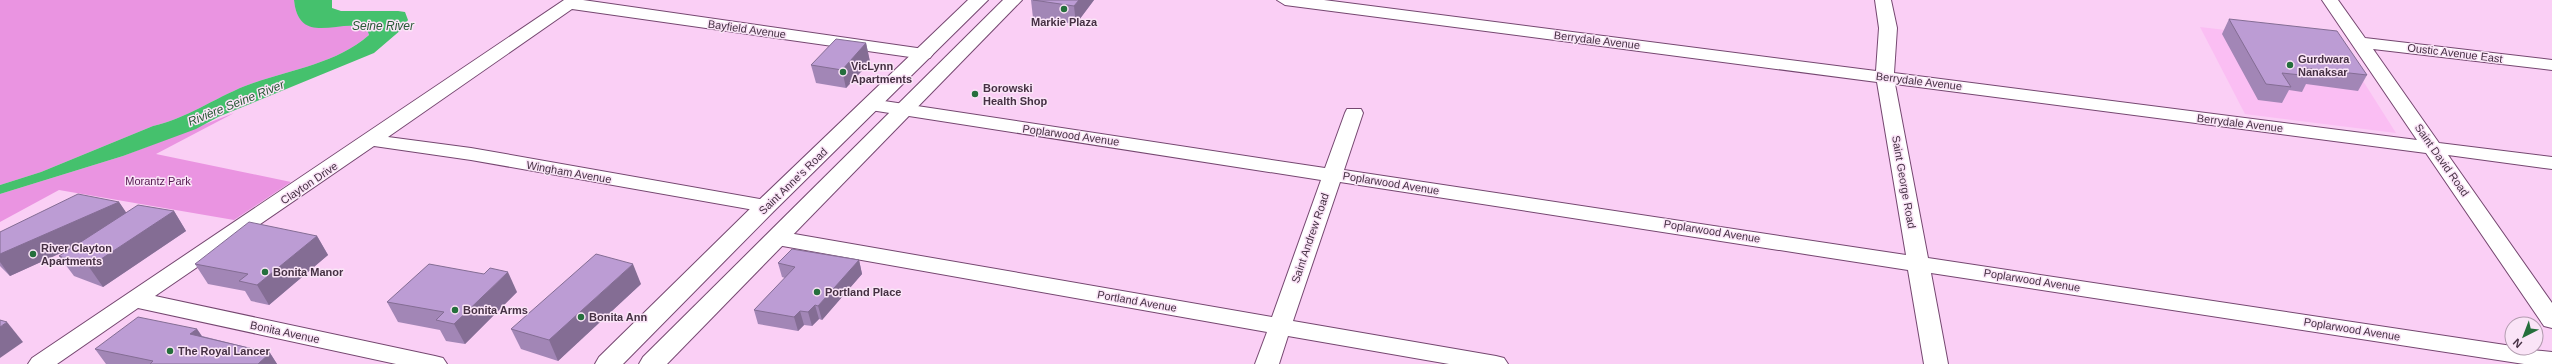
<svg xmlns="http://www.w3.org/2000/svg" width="2552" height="364" viewBox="0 0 2552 364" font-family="Helvetica,sans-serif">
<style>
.built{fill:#fabef3}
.green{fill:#ea94e1}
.water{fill:#45c16d}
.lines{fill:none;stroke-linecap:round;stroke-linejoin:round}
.street-casing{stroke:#754770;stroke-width:2}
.secondary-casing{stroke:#754770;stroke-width:2}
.street{fill:#fff;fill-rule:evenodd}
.secondary{fill:#fff;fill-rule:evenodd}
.wall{fill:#a286b6}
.shaded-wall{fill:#846d94}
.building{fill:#bc9cd4;stroke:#846d94}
.poi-dot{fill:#256f3c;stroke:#fae4f7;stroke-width:1.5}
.labels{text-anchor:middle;stroke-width:3;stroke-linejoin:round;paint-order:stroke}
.poi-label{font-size:11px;font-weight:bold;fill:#453043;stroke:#fae4f7;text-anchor:start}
.street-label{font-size:11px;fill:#453043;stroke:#fae4f7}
.park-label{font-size:11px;fill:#551851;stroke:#fae4f7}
.water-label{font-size:12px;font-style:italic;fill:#295936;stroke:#fae4f7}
</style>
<rect width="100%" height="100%" fill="#facff5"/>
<polygon class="built" points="2200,27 2339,43 2396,133 2245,114"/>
<g class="green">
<path d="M0,0H294C299,47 341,16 367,29L369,35C335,65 286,70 245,86C215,98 185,119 153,126L41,172L0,185Z"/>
<polygon points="234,113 156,154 291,182 234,220 59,190 0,222 0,194 123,156"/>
</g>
<path class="water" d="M294,0H332V8L341,11H398L405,12L408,20L402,29L374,53L218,117L196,129L123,156L0,194V185L41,172L153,126C185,119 215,98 245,86C286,70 335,65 369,35L367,29C343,16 299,49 294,0Z"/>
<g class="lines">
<defs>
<g id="street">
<polygon points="564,0 583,0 924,49 930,50 933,54 930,58 924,59 572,9 388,137 471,148 766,200 773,201 776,206 773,211 766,212 471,160 374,146 155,296 435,356 443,358 447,364 396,364 138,308 57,364 28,364 32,358"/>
<polygon points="1277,0 1324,0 1876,71 1879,28 1875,0 1891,0 1897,28 1894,73 2417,140 2322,0 2338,0 2365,38 2552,60 2552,70 2373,49 2439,143 2552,157 2552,169 2448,155 2552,303 2552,328 2544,326 2426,153 1895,84 1928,258 2512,346 2512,348 2552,352 2552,364 2524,364 1931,273 1948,364 1924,364 1908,270 1340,182 1293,321 1496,356 1504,358 1508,364 1449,364 1288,336 1279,364 1255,364 1267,332 777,245 770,243 766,238 770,233 777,231 1272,317 1321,180 864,109 862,105 864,101 871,99 1325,168 1345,113 1347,109 1361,109 1363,113 1344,170 1906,255 1877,82 1285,5"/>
</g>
<g id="secondary">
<polygon points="968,0 988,0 774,211 623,364 595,364 599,357 758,201"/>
<polygon points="1003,0 1022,0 667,364 639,364 643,357"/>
</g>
</defs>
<use href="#street" class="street-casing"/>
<use href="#secondary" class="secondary-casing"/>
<use href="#street" class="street"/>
<use href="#secondary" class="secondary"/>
</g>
<g class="wall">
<polygon points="1031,0 1094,0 1076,24 1033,18"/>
<polygon points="2229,19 2367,75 2358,91 2306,84 2302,92 2289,90 2282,103 2258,100 2222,34"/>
<polygon points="866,43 870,62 846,88 816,83 811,65"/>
<polygon points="119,202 126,213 174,211 186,231 103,287 74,276 59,256 71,248 10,276 0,266 0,232"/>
<polygon points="317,236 328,255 269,305 251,301 245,291 208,284 195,264"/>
<polygon points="859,260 862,274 822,320 819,319 812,326 804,325 798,331 758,324 754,310 785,278 782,277 778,263"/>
<polygon points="641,284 558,361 521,349 511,329"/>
<polygon points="517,292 465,344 446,341 440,330 398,322 387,302"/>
<polygon points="197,329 202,336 270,353 277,364 106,364 95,349"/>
</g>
<g class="shaded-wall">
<polygon points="1079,0 1094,0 1076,24 1074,6"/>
<polygon points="866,43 870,62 846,88 842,70"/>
<polygon points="119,202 132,221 10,276 0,262 0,254"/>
<polygon points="174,211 186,231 103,287 89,267"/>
<polygon points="317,236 328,255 269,305 257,285"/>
<polygon points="859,260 862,274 822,320 818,306"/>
<polygon points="633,264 641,284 558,361 549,340"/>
<polygon points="508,272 517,292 465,344 454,324"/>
<polygon points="815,305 819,319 812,326 808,312"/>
<polygon points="800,311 804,325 798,331 794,317"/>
<polygon points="7,322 23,342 0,358 0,327"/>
<polygon points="197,329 210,349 190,334"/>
<polygon points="270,353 277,364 258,364"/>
</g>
<g class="building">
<polygon points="1033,0 1079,0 1074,6"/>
<polygon points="2229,19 2337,31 2367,75 2305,68 2310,76 2282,73 2291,87 2266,84"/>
<polygon points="836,39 866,43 842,70 811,65"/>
<polygon points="78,194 119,202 0,254 0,232"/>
<polygon points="138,205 174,211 89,267 59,256"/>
<polygon points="249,222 317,236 257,285 239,281 248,274 195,264"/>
<polygon points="792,249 859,260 818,306 815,305 808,312 800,311 794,317 754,310 795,267 778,263"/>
<polygon points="596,254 633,264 549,340 511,329"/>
<polygon points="429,264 484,274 490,268 508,272 454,324 436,320 444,312 387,302"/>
<polygon points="138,317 197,329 190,334 270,353 258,364 150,364 153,361 95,349"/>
<polygon points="0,320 7,322 0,327"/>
</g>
<g class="poi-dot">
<circle cx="1064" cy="9" r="4"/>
<circle cx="2290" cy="65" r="4"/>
<circle cx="843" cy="72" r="4"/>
<circle cx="975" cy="94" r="4"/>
<circle cx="33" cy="254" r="4"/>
<circle cx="265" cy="272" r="4"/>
<circle cx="817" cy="292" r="4"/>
<circle cx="455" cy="310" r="4"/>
<circle cx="581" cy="317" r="4"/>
<circle cx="170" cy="351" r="4"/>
</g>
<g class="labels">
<g class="poi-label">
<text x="1064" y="26" text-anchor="middle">Markie Plaza</text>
<text x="2298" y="63">Gurdwara<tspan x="2298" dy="13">Nanaksar</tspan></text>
<text x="851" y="70">VicLynn<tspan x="851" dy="13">Apartments</tspan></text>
<text x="983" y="92">Borowski<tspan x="983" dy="13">Health Shop</tspan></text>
<text x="41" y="252">River Clayton<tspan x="41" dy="13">Apartments</tspan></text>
<text x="273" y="276">Bonita Manor</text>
<text x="825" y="296">Portland Place</text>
<text x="463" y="314">Bonita Arms</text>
<text x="589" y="321">Bonita Ann</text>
<text x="178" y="355">The Royal Lancer</text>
</g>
<g class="street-label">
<text transform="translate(747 29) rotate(8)" y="4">Bayfield Avenue</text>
<text transform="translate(1597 40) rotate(7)" y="4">Berrydale Avenue</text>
<text transform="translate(2455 53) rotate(7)" y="4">Oustic Avenue East</text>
<text transform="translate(1919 81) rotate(7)" y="4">Berrydale Avenue</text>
<text transform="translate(2240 123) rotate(7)" y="4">Berrydale Avenue</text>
<text transform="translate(1071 135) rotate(8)" y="4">Poplarwood Avenue</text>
<text transform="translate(2442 160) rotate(55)" y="4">Saint David Road</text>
<text transform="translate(569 172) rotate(10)" y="4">Wingham Avenue</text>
<text transform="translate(793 181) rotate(-44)" y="4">Saint Anne's Road</text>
<text transform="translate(1904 182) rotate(80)" y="4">Saint George Road</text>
<text transform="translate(309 183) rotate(-34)" y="4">Clayton Drive</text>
<text transform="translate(1391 183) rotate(9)" y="4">Poplarwood Avenue</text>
<text transform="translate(1712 231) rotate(9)" y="4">Poplarwood Avenue</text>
<text transform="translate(1310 238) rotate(-71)" y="4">Saint Andrew Road</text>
<text transform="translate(2032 280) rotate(9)" y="4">Poplarwood Avenue</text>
<text transform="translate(1137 301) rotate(10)" y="4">Portland Avenue</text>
<text transform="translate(2352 329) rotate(9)" y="4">Poplarwood Avenue</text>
<text transform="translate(285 332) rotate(12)" y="4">Bonita Avenue</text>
</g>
<g class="park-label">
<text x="158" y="185">Morantz Park</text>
</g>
<g class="water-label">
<text x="383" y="30">Seine River</text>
<text transform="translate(236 103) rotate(-22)" y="4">Rivière Seine River</text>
</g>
</g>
<g transform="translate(2524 336) rotate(222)"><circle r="19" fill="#fae4f7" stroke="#b29caf"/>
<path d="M0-3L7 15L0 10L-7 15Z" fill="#256f3c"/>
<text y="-6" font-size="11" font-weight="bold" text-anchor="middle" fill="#453043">N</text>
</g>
</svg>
